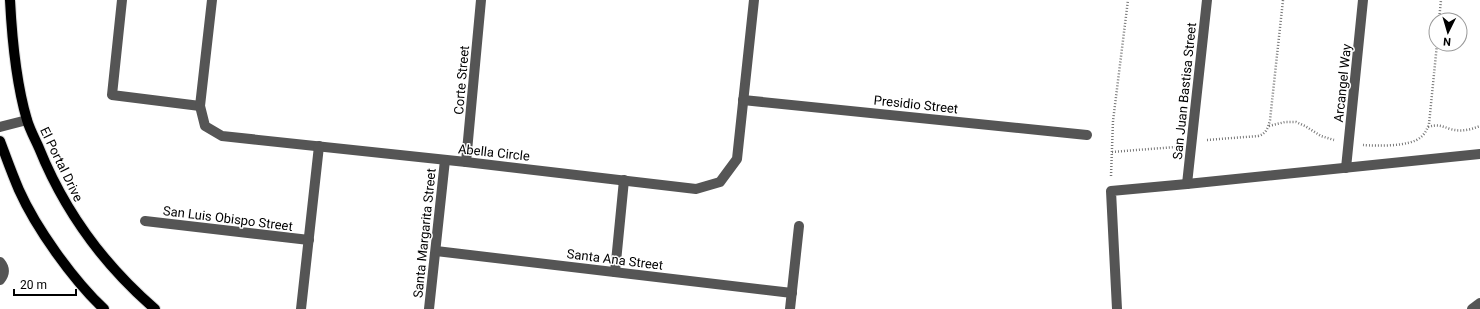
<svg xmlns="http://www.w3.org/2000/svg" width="1480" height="309" viewBox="0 0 1480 309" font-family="Roboto,sans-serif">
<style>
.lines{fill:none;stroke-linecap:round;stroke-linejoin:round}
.major-casing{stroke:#dbdbdb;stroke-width:12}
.path{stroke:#777;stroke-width:2.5;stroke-dasharray:1 2;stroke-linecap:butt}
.minor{stroke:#555;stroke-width:10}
.major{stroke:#000;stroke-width:10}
.labels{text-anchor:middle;stroke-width:3;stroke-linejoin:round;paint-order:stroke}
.street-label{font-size:13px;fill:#000;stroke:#fff}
</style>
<rect width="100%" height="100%" fill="#fff"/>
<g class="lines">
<defs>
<g id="major">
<path d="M10,0C12,39 16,83 27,120C30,130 35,139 39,148C64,210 104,265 155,309"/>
<path d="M0,141C6,157 12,174 19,190C36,228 73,280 104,309"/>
</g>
</defs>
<use href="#major" class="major-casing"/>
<g class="path">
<polyline points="1439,20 1441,0"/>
<polyline points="1269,126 1285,122 1296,122 1305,126 1321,136 1334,140"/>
<path d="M1428,127C1437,124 1442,126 1450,129C1461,132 1470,130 1480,126"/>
<path d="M1207,140L1258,136C1266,134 1268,128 1270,120L1283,0"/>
<path d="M1363,145C1377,146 1410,147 1421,137C1425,134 1427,129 1429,124L1437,44"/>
<polyline points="1112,152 1175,147"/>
<polyline points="1111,176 1113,121 1128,0"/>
</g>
<g class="minor">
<polyline points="122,0 112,95 200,106"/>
<polyline points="212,0 200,106 205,126 222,136 466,162 696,189 720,182 737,159 754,0"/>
<polyline points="743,100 1087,135"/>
<polyline points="0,127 27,120"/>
<polyline points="466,162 481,0"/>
<polyline points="1346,168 1363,0"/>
<polyline points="1187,184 1207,0"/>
<polyline points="145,221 309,240"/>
<polyline points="436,251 792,293"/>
<path d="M0,262C5,268 5,274 0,280"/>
<polyline points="615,272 624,180"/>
<polyline points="301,309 319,146"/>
<polyline points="429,309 445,160"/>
<polyline points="790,309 799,226"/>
<polyline points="1117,309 1111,191 1187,184 1480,154"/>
<polyline points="1472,309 1480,303"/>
</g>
<use href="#major" class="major"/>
</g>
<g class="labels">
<g class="street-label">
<text transform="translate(461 80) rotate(-85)" y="5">Corte Street</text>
<text transform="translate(1342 83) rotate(-84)" y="5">Arcangel Way</text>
<text transform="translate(1184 91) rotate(-84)" y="5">San Juan Bastisa Street</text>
<text transform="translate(916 104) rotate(6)" y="5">Presidio Street</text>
<text transform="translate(494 152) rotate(6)" y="5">Abella Circle</text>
<text transform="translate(62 164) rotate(64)" y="5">El Portal Drive</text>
<text transform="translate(228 218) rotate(7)" y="5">San Luis Obispo Street</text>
<text transform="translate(424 233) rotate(-84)" y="5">Santa Margarita Street</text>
<text transform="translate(615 259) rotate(7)" y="5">Santa Ana Street</text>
</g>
</g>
<g transform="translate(1448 32) rotate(185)"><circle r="19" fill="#ffffff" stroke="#999999"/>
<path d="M0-3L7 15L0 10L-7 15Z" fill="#000000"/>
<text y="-6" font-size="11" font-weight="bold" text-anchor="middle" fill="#000000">N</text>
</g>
<path d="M14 289v6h62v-6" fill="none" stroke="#000000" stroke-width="2"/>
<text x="20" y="289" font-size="12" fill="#000000" stroke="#ffffff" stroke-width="3" paint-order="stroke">20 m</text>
</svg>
